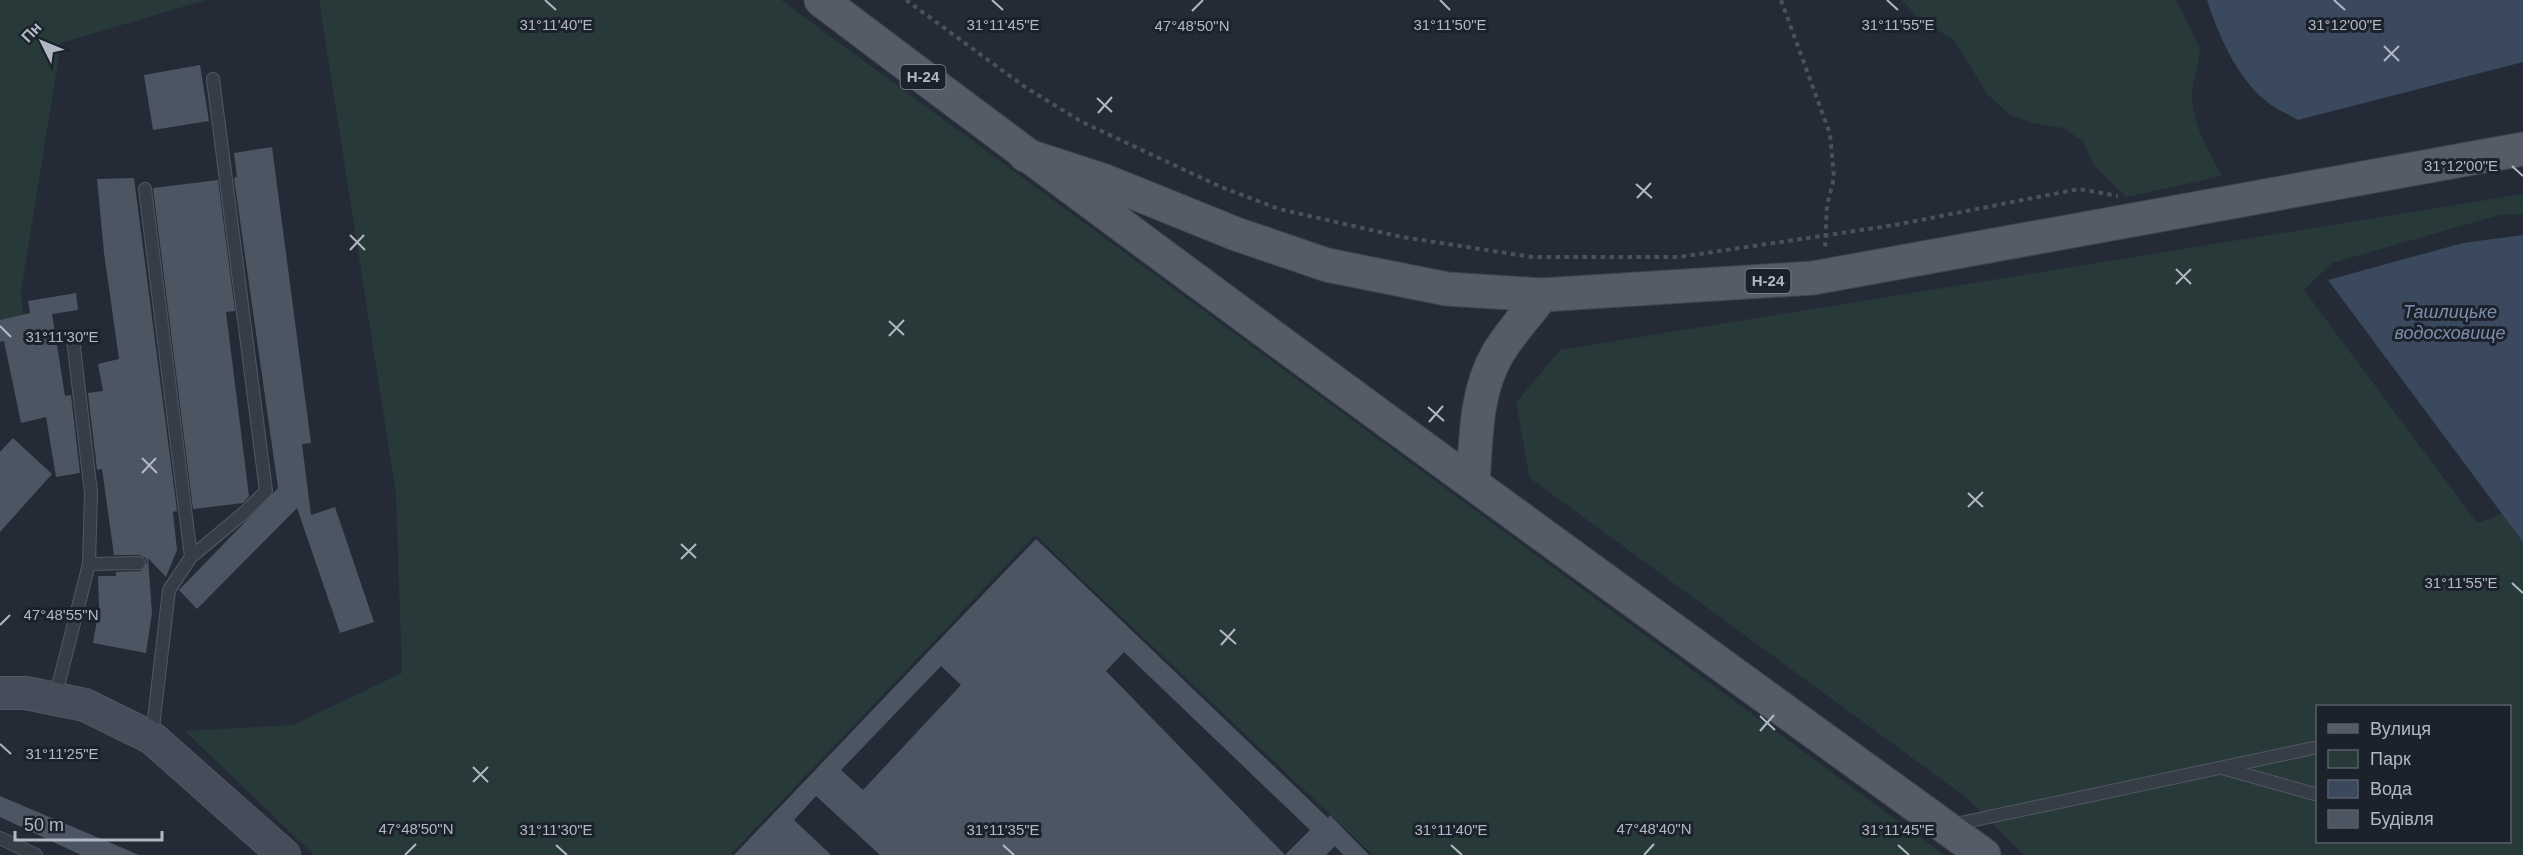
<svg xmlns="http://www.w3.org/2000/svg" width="2523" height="855" viewBox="0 0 2523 855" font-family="Helvetica,sans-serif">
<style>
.green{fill:#28393a;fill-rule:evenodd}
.water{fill:#3a495e}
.building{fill:#4c5562;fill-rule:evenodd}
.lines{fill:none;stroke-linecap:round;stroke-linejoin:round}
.lane-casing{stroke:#525862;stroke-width:14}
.secondary-casing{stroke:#525862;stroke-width:34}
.primary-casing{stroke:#404650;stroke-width:35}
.path{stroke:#455457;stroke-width:4;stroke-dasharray:4.5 4.5;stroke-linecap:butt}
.lane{stroke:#373d47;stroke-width:12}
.secondary{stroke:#454d5a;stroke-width:32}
.primary{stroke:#555c67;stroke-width:33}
.ticks{fill:none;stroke:#b2b8c3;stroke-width:2}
.labels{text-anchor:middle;stroke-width:6;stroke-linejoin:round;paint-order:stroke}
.shield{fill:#1c222c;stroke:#858b96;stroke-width:1.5}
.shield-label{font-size:15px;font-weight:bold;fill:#b2b8c3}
.water-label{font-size:18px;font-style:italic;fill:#7c8ea9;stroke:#1c222c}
.ticks-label{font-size:15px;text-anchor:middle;fill:#b2b8c3;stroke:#1c222c;stroke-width:6;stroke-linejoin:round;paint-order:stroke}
</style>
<rect width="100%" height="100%" fill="#242b37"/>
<g class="green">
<polygon points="0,0 206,0 61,43 21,291 23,315 0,320"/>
<polygon points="319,0 781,0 1944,855 1373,855 1035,535 730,855 314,855 185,731 293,725 402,673 396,494"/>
<path d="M1902,0H2176L2200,49C2199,67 2190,83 2192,101C2194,127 2210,153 2222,176L2126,197L2093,164L2083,141L2063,128L2033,123L2010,115L1988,95L1954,40L1920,20Z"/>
<path d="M2523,194V214L2499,215L2332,263L2304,290L2477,523L2502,514L2523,542V855H2024L1967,798L1530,478L1516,403L1560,350ZM2318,706H2510V842H2318Z"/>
</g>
<g class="water">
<path d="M2207,0H2523V62L2298,120C2288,114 2275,109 2266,101C2237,78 2218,34 2207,0Z"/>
<polygon points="2523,235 2523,542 2328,280 2463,243"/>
</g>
<g class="building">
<polygon points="200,65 209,121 153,130 144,75"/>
<polygon points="272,147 311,443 302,444 311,515 335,507 374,622 340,633 297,508 197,609 179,590 278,488 234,178 237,177 234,153"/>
<polygon points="134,178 177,511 173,512 177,550 166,577 148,558 152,613 146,653 93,643 99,608 98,576 116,576 116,572 140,571 147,563 146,558 139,555 114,555 102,469 97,470 88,393 103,391 98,364 119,359 104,253 97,179"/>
<polygon points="218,180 235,311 226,312 249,496 243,503 193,509 153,188"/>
<polygon points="76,293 78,310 52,314 65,396 71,395 80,473 56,477 46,417 21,423 4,341 0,342 0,320 30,313 28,301"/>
<polygon points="13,438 52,474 0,532 0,452"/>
<path d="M1036,539L1328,818L1330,815L1369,855H1343L1335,846L1326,855H880L816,796L794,820L831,855H734ZM1124,652L1310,830L1285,855L1106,671ZM941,666L961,685L863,790L841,770Z"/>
<polygon points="0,796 139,855 81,855 0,817"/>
</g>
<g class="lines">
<defs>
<g id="lane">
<polyline points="145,189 191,557 169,590 152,736"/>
<polyline points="191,557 245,512 266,491 213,79"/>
<polyline points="89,564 139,563"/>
<polyline points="55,698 89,564 91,493 73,339"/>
<polyline points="2222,768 2318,795"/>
<polyline points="1951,825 2318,747"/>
<polyline points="0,838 36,855"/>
</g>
<polyline id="secondary" points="0,693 26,693 85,705 152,738 284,855"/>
<g id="primary">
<path d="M821,0C1205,290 1594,573 1984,855"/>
<polyline points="1025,155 1105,181 1236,234 1327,265 1447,289 1542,295 1813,278 2523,149"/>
<path d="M1473,483C1476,442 1475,393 1497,355C1509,334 1527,315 1542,295"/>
</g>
</defs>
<use href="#lane" class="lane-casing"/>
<use href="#secondary" class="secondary-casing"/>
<use href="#primary" class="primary-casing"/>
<g class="path">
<polyline points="906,0 1025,87 1082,122 1221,187 1279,209 1402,237 1532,257 1679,257 1895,225 2079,189 2118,196"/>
<polyline points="1781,0 1830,134 1834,178 1827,205 1825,251"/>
</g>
<use href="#lane" class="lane"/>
<use href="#secondary" class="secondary"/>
<use href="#primary" class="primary"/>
</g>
<path class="ticks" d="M545,0L556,10M992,0L1003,10M1440,0L1450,10M1887,0L1898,10M2334,0L2345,10M1192,11L1203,0M2384,46L2399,61M2384,61L2399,46M1097,98L1112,112M1098,113L1112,97M2512,166L2523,176M1636,184L1652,198M1637,198L1651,183M350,235L365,250M350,250L364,235M2176,269L2191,284M2176,284L2191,269M889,321L904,335M0,326L11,337M889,336L904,320M1428,407L1444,421M1429,422L1443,406M142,458L157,473M142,473L156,458M1968,493L1983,507M1968,507L1983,492M681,544L696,558M681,559L696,544M2512,583L2523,593M0,625L10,615M1220,630L1236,644M1221,645L1235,629M1760,716L1775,730M1760,731L1774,715M0,744L11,754M473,767L488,782M473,782L488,767M556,845L567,855M1003,845L1014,855M1451,845L1462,855M1898,845L1909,855M405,855L416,844M1644,855L1654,844"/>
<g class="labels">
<g class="shield">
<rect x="900.5" y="65" width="45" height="24" rx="4.5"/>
<rect x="1745.5" y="269" width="45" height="24" rx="4.5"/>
</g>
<g class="shield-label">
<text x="923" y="82">Н-24</text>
<text x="1768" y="286">Н-24</text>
</g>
<g class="water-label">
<text x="2450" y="318">Ташлицьке<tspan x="2450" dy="21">водосховище</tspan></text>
</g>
</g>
<g class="ticks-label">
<text x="556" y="30">31°11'40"E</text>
<text x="1003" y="30">31°11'45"E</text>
<text x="1450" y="30">31°11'50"E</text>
<text x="1898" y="30">31°11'55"E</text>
<text x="2345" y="30">31°12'00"E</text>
<text x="1192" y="31">47°48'50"N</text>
<text x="2461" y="171">31°12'00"E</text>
<text x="62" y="342">31°11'30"E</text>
<text x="2461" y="588">31°11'55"E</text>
<text x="61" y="620">47°48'55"N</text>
<text x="62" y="759">31°11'25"E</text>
<text x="416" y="834">47°48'50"N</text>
<text x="1654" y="834">47°48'40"N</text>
<text x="556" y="835">31°11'30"E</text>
<text x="1003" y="835">31°11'35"E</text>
<text x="1451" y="835">31°11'40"E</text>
<text x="1898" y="835">31°11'45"E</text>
</g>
<rect x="2316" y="705" width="195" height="138" fill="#1c222c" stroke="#585e68" stroke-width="1.5"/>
<rect x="2328" y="724" width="30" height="9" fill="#555c67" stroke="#585e68" stroke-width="1.5"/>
<text x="2370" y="735" font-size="18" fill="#b2b8c3">Вулиця</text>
<rect x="2328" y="750" width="30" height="18" fill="#28393a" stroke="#585e68" stroke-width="1.5"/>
<text x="2370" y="765" font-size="18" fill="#b2b8c3">Парк</text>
<rect x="2328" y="780" width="30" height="18" fill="#3a495e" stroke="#585e68" stroke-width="1.5"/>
<text x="2370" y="795" font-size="18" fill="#b2b8c3">Вода</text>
<rect x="2328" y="810" width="30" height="18" fill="#4c5562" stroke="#585e68" stroke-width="1.5"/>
<text x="2370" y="825" font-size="18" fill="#b2b8c3">Будівля</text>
<g transform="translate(42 42) rotate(313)" stroke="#1c222c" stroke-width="4.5" paint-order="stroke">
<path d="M0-4.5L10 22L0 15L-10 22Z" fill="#b2b8c3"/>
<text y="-9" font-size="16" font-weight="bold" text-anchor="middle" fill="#b2b8c3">Пн</text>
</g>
<path d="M15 831v9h147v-9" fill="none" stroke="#b2b8c3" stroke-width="3"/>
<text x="24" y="831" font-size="18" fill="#b2b8c3" stroke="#1c222c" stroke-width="4.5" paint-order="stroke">50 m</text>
</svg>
